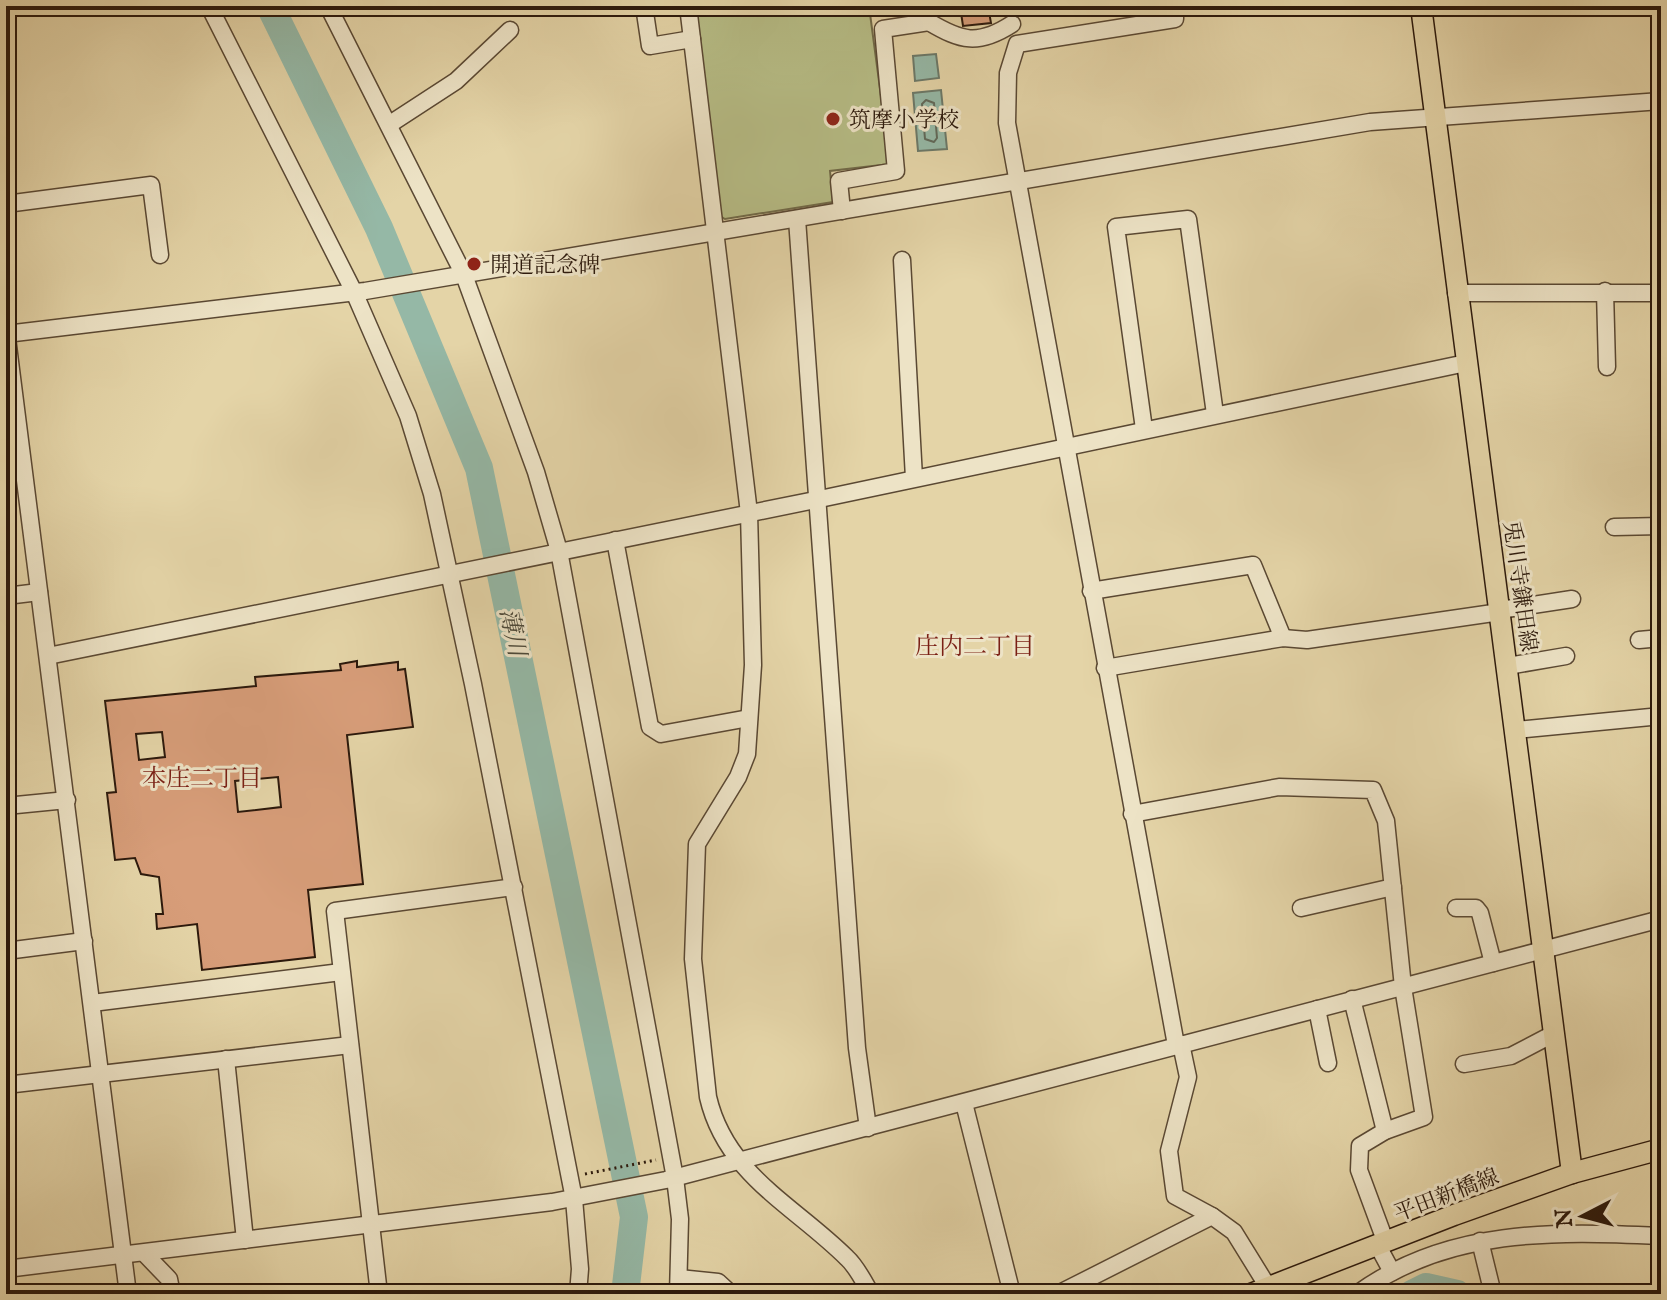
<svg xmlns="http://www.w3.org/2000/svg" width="1667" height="1300" viewBox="0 0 1667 1300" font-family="'IM FELL English','Noto Serif JP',serif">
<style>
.green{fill:#b6bc85;stroke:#716a48;stroke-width:2}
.water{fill:#95b8a6;stroke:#6b7868;stroke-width:2}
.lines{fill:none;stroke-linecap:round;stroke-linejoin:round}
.shore{stroke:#606859;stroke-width:2}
.river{stroke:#95b8a6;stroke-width:28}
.building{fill:#d79d79;stroke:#2c190c;stroke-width:2;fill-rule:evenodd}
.minor-casing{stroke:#5a4833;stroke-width:19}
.major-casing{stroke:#2c190c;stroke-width:23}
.path{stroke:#2c190c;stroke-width:3;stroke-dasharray:2 4;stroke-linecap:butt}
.minor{stroke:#ede3c6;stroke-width:16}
.major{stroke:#e4d4a7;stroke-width:20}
.poi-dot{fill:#8f2418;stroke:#ede3c6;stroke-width:3}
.labels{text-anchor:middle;stroke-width:6;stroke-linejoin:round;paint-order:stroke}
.poi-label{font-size:22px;fill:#2c190c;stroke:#ede3c6;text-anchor:start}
.street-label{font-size:22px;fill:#2c190c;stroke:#ede3c6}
.water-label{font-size:24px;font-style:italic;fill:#4c493a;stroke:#ede3c6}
.neighbourhood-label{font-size:24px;fill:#7a1f14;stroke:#ede3c6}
</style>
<rect width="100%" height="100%" fill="#e4d4a7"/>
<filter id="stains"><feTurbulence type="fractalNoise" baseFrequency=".0025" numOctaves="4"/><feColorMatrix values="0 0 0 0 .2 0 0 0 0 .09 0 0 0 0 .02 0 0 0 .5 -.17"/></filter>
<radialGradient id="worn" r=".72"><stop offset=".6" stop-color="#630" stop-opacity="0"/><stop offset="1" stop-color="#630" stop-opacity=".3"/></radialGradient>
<polygon class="green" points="695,6 869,6 890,164 830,171 833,202 725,219 720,216"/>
<g class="water">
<polygon points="936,54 939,78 915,81 913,56"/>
<polygon points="941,90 947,149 918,151 913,93"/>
</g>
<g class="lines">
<polygon class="shore" points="926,100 934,103 937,138 934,142 925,139 922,104"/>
<g class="river">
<polyline points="270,6 379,228 479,468 634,1217 625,1294"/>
<polyline points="1412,1294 1426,1287 1457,1294"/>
</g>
</g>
<g class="building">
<polygon points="960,6 988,6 991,23 963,26"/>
<path d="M357,661V667L398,662V670L405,669L413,727L347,735L363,884L308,890L315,957L202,970L197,924L157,929L156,914H163L159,877L141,874L135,858L115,860L107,793L116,792L105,701L256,686L255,677L341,670L340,664ZM162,732L165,757L139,760L136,734ZM278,777L281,807L238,812L235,781Z"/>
</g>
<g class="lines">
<defs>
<g id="minor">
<polyline points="209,6 354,292 408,416 432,494 473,684 574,1199 580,1269 578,1294"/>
<polyline points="328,6 464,275 536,472 559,551 675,1178 680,1219 678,1294"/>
<polyline points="644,6 650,46 692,39"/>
<path d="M688,6L749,513L753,665L747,754L738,777L697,844L693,959L708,1097C726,1175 795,1206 847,1258C857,1267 864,1282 871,1294"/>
<path d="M927,6L929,22C961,41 978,46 1012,24"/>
<polyline points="1175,6 1175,19 1017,44 1008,73 1007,123 1176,1045"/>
<polyline points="390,124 456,81 510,30"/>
<polyline points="6,204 151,185 160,255"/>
<polyline points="842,211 839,181 896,171 883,29 929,22"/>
<polyline points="797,219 857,1048 868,1128"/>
<polyline points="902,260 914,478"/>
<polyline points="1605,291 1607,367"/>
<polyline points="1456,293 1661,293"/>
<polyline points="6,330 128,1294"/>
<polyline points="6,334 365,291 1370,122 1661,101"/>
<polyline points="1144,429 1116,227 1188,219 1215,414"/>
<polyline points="1614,527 1661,526"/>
<polyline points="615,540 650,727 661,734 749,718"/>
<polyline points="1091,591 1253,565 1283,638"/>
<polyline points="6,596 39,592"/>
<polyline points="1500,610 1572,599"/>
<polyline points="1639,640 1661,638"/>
<polyline points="48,656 815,500 1466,363"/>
<polyline points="1508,666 1566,656"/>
<polyline points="1105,668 1283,638 1307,640 1500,612"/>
<polyline points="1516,730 1661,716"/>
<polyline points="6,806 67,800"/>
<polyline points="1132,814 1279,787 1373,790 1386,821 1403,987 1424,1117 1385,1131 1360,1146 1359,1170 1386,1243"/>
<polyline points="1301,908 1393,887"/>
<polyline points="1456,908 1476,908 1480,913 1493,963"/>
<polyline points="6,951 84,941"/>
<polyline points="1352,999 1385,1131"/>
<polyline points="92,1003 341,972"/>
<polyline points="1317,1009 1328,1063"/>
<polyline points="1181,1044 1188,1077 1169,1151 1175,1196 1212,1216"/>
<polyline points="226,1059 245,1240"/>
<polyline points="1464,1064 1511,1056 1555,1033"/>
<polyline points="6,1085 350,1045"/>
<polyline points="964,1103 1012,1294"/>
<polyline points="1480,1241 1493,1294"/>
<polyline points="1378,1246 1392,1272"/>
<polyline points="144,1253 169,1279 172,1294"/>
<polyline points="6,1269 552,1202 666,1180 1661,919"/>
<polyline points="679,1278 718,1282 731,1294"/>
<polyline points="379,1294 335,911 514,887"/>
<polyline points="1058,1294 1212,1216 1234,1232 1268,1287"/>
<path d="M1357,1294C1447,1228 1555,1231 1661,1236"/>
</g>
<g id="major">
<polyline points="1421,6 1572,1173"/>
<polyline points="1251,1294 1454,1215 1572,1173 1661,1149"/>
</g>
</defs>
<use href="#minor" class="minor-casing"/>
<use href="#major" class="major-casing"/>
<polyline class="path" points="585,1174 656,1160"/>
<use href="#minor" class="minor"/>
<use href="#major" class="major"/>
</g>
<g class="poi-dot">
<circle cx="833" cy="119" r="8"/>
<circle cx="474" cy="264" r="8"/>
</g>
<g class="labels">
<g class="poi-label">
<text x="849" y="127">筑摩小学校</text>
<text x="490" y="272">開道記念碑</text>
</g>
<g class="street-label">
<text transform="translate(1521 586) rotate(82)" y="8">兎川寺鎌田線</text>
<text transform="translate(1446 1194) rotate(-21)" y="8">平田新橋線</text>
</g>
<g class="water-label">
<text transform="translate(513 632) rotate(78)" y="8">薄川</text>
</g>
<g class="neighbourhood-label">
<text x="975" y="654">庄内二丁目</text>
<text x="202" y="786">本庄二丁目</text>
</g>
</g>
<rect width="1667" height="1300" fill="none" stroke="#e4d4a7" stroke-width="32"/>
<rect x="8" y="8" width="1651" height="1284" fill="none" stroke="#2c190c" stroke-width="4"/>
<rect x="16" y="16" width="1635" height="1268" fill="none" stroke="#2c190c" stroke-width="2"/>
<g transform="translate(1583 1216) rotate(264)" stroke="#ede3c6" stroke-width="6" paint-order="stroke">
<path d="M0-6L14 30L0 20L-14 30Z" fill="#2c190c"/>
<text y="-12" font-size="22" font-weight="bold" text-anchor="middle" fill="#2c190c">N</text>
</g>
<rect width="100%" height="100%" filter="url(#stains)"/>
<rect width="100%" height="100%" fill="url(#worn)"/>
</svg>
